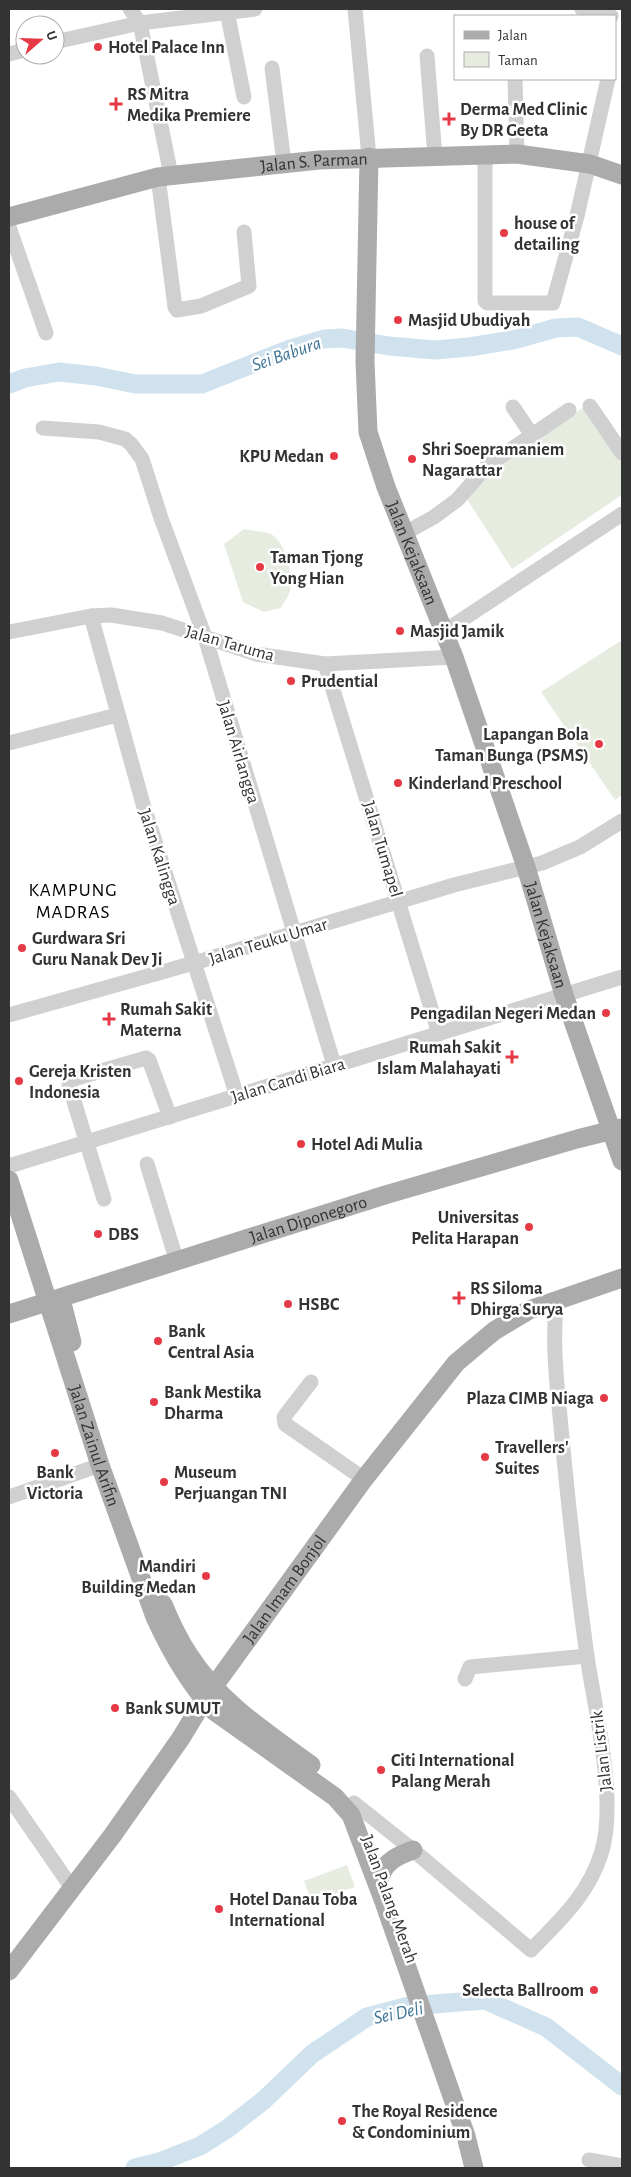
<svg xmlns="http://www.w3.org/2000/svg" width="631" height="2177" viewBox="0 0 631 2177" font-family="'Alegreya Sans',sans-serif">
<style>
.green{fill:#e6ecdf}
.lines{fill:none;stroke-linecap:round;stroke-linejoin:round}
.river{stroke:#cfe2ee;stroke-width:19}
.minor{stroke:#d0d0d0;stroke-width:15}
.major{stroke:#ababab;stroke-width:19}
.poi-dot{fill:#e63946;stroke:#fff;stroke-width:2}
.labels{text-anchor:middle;stroke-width:5;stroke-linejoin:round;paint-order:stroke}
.poi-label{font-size:18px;font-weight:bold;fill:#333;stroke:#fff;text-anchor:start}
.street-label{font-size:18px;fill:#333;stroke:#fff}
.water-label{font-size:19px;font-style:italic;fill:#3f7597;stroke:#fff}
.neighbourhood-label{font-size:19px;letter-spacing:1px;fill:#000;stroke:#fff}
</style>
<rect width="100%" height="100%" fill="#fff"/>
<g class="green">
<polygon points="587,405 622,459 622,495 512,569 465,496 476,478"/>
<path d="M244,529C252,531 263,531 271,534C286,542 295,579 289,594C287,599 283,603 281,608L264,612L243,602L224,544Z"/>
<polygon points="622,640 622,795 615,800 541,692"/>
<polygon points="347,1865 355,1887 312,1902 304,1881"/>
</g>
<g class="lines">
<g class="river">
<polyline points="9,384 25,378 59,372 96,376 135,384 202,384 290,349 324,339 342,338 389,346 435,350 469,347 513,340 556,328 578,327 622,346"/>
<polyline points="135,2168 159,2162 200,2146 227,2129 264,2100 312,2054 367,2017 409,2006 485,2000 546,2027 622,2086"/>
</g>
<g class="minor">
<polyline points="130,9 140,23 171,175"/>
<polyline points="355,9 369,157"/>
<polyline points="582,9 611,16"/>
<polyline points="227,11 244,97"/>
<polyline points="55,42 140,23 255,9"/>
<polyline points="9,54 25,50"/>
<polyline points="427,56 435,157"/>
<polyline points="272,68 284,163"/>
<polyline points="515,79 517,154"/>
<polyline points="485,156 485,301 487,303 553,303 577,216 608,79"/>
<polyline points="158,177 175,307 177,310 201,306 249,286 244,232"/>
<polyline points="9,227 46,333"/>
<polyline points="590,406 622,453"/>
<polyline points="513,407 532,435"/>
<polyline points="43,428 99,432 125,439 131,444 142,459 161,518 205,637 334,1065"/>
<polyline points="405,533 434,517 457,500 487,466 569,410"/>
<polyline points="91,616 143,804 237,1096"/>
<polyline points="445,631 622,514"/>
<polyline points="9,632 91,616 111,615 162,623 256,654 325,664 454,657"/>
<polyline points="325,664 439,1034"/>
<polyline points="9,743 117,715"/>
<polyline points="9,1015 194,963 454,885 542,863 580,847 622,821"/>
<polyline points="147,1164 177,1262"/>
<polyline points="9,1166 622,977"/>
<polyline points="104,1199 69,1085 70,1080 146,1058 149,1060 170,1117"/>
<polyline points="311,1382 284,1417 285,1424 364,1479"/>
<polyline points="9,1497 100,1465"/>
<polyline points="465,1679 470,1667 587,1656"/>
<polyline points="9,1797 72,1888"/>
<path d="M354,1803L413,1850L531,1950C560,1920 588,1895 601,1854C618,1803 595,1710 587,1656C577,1584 569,1511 562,1438C558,1391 551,1345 557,1299"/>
<polyline points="589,2160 622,2166"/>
</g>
<g class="major">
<path id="s1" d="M369,157L365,362L368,432L386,487L454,657L526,867L564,995L622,1161"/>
<path id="s2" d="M9,217L158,177L319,160L517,154L590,164L622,175"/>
<path id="s3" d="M9,1180L100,1465L155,1617C170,1650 189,1683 214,1711L335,1797L351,1815L384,1902L466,2136L474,2168"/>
<polyline points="61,1299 72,1342"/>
<path id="s4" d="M9,1314L385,1195L577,1139L621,1128"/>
<path d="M163,1604C170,1621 179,1640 189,1655C219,1702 267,1733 311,1765"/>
<path d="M381,1875C386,1860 400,1855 413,1850"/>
<path id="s5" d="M9,1971L112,1836L181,1738L204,1700L364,1479L456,1363L494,1331L529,1310L622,1278"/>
</g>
</g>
<g class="poi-dot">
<circle cx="98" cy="47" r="5"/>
<path d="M113.5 96.5h5v5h5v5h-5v5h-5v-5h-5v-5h5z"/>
<path d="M446.5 111.5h5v5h5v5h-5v5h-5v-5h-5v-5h5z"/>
<circle cx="504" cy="233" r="5"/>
<circle cx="398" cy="320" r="5"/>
<circle cx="334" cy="456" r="5"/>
<circle cx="412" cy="459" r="5"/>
<circle cx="260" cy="567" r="5"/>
<circle cx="400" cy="631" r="5"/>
<circle cx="291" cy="681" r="5"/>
<circle cx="599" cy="744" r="5"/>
<circle cx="398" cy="783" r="5"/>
<circle cx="22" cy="948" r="5"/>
<circle cx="606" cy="1013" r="5"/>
<path d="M106.5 1011.5h5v5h5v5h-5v5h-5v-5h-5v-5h5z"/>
<path d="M509.5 1049.5h5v5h5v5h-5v5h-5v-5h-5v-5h5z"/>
<circle cx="19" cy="1081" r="5"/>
<circle cx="301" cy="1144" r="5"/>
<circle cx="529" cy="1227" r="5"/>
<circle cx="98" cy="1234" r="5"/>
<path d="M456.5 1290.5h5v5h5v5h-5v5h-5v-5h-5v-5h5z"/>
<circle cx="288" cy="1304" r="5"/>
<circle cx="158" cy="1341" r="5"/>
<circle cx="604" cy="1398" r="5"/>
<circle cx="154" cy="1402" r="5"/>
<circle cx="55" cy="1453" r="5"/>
<circle cx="485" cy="1457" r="5"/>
<circle cx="164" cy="1482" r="5"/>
<circle cx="206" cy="1576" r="5"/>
<circle cx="115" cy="1708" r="5"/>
<circle cx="381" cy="1770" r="5"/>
<circle cx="219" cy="1909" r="5"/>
<circle cx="594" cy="1990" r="5"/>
<circle cx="342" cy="2121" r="5"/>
</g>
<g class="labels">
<g class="poi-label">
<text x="108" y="53">Hotel Palace Inn</text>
<text x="127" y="100">RS Mitra<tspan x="127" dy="21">Medika Premiere</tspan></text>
<text x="460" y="115">Derma Med Clinic<tspan x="460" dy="21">By DR Geeta</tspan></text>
<text x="514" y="229">house of<tspan x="514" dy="21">detailing</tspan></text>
<text x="408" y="326">Masjid Ubudiyah</text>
<text x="422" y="455">Shri Soepramaniem<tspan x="422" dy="21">Nagarattar</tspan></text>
<text x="324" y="462" text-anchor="end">KPU Medan</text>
<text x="270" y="563">Taman Tjong<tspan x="270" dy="21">Yong Hian</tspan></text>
<text x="410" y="637">Masjid Jamik</text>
<text x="301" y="687">Prudential</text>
<text x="589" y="740" text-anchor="end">Lapangan Bola<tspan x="589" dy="21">Taman Bunga (PSMS)</tspan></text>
<text x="408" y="789">Kinderland Preschool</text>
<text x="32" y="944">Gurdwara Sri<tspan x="32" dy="21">Guru Nanak Dev Ji</tspan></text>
<text x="120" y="1015">Rumah Sakit<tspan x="120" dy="21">Materna</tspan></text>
<text x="596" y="1019" text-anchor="end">Pengadilan Negeri Medan</text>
<text x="501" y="1053" text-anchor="end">Rumah Sakit<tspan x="501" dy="21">Islam Malahayati</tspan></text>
<text x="29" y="1077">Gereja Kristen<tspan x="29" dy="21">Indonesia</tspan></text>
<text x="311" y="1150">Hotel Adi Mulia</text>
<text x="519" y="1223" text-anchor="end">Universitas<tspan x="519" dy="21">Pelita Harapan</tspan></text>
<text x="108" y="1240">DBS</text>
<text x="470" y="1294">RS Siloma<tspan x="470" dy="21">Dhirga Surya</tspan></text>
<text x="298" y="1310">HSBC</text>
<text x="168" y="1337">Bank<tspan x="168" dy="21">Central Asia</tspan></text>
<text x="164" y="1398">Bank Mestika<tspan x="164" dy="21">Dharma</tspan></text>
<text x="594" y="1404" text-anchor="end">Plaza CIMB Niaga</text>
<text x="495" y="1453">Travellers'<tspan x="495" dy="21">Suites</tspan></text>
<text x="55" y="1478" text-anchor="middle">Bank<tspan x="55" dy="21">Victoria</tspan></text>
<text x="174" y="1478">Museum<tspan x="174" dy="21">Perjuangan TNI</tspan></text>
<text x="196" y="1572" text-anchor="end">Mandiri<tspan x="196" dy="21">Building Medan</tspan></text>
<text x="125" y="1714">Bank SUMUT</text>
<text x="391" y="1766">Citi International<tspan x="391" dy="21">Palang Merah</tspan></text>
<text x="229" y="1905">Hotel Danau Toba<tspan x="229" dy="21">International</tspan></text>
<text x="584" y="1996" text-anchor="end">Selecta Ballroom</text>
<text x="352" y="2117">The Royal Residence<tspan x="352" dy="21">&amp; Condominium</tspan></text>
</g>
<g class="street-label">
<text dy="6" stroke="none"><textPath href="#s2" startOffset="311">Jalan S. Parman</textPath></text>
<text dy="6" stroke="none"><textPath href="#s1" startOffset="404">Jalan Kejaksaan</textPath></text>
<text transform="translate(230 643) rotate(16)" y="6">Jalan Taruma</text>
<text transform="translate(239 752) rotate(73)" y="6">Jalan Airlangga</text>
<text transform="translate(383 849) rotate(73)" y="6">Jalan Tumapel</text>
<text transform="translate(160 857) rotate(72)" y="6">Jalan Kalingga</text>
<text dy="6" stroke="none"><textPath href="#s1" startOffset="809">Jalan Kejaksaan</textPath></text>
<text transform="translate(268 941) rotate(-17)" y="6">Jalan Teuku Umar</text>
<text transform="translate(288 1080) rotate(-17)" y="6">Jalan Candi Biara</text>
<text dy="6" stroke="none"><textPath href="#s4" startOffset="314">Jalan Diponegoro</textPath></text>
<text dy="6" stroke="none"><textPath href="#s3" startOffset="279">Jalan Zainul Arifin</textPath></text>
<text dy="6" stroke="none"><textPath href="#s5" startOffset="471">Jalan Imam Bonjol</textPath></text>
<text transform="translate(601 1751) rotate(-97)" y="6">Jalan Listrik</text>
<text transform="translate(390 1899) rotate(70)" y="6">Jalan Palang Merah</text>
</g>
<g class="water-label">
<text transform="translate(286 353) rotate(-19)" y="7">Sei Babura</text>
<text transform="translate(398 2012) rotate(-12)" y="7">Sei Deli</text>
</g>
<g class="neighbourhood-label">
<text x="73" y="896">KAMPUNG<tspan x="73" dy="22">MADRAS</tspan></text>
</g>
</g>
<rect width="631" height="2177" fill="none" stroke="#333333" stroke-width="20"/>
<rect x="454" y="15" width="162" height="65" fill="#ffffff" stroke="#adadad"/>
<rect x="464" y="31" width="25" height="8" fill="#ababab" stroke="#adadad"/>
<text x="498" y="40" font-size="15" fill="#333333">Jalan</text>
<rect x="464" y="52" width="25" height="15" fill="#e6ecdf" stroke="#adadad"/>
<text x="498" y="65" font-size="15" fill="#333333">Taman</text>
<g transform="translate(40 40) rotate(70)"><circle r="24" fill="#ffffff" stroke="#adadad"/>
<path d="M0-4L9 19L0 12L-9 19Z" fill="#e63946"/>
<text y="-8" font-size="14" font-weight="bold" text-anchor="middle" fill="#333333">U</text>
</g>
</svg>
